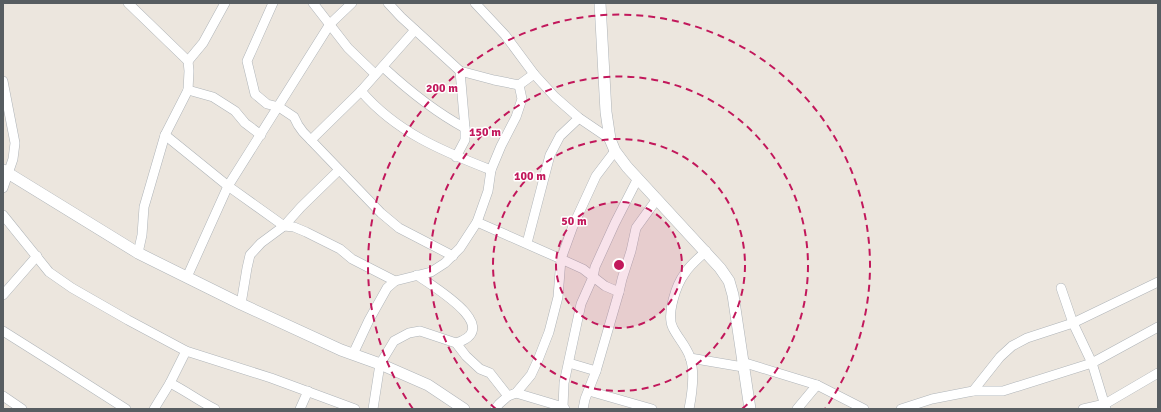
<svg xmlns="http://www.w3.org/2000/svg" width="1161" height="412" viewBox="0 0 1161 412" font-family="Signika,sans-serif">
<style>
.lines{fill:none;stroke-linecap:round;stroke-linejoin:round}
.minor-casing{stroke:#afb4b8;stroke-width:10}
.tertiary-casing{stroke:#afb4b8;stroke-width:12}
.minor{stroke:#fff;stroke-width:9}
.tertiary{stroke:#fff;stroke-width:11}
.ring{fill:none;stroke:#c2185b;stroke-width:2;stroke-dasharray:7 5}
.centre{fill:#c2185b;stroke:#fff;stroke-width:2}
.ring-label{font-size:12px;text-anchor:middle;font-weight:bold;fill:#c2185b;stroke:#fff;stroke-width:3;stroke-linejoin:round;paint-order:stroke}
</style>
<rect width="100%" height="100%" fill="#ece6de"/>
<g class="lines">
<defs>
<g id="minor">
<polyline points="128,3 188,61 189,71 188,90"/>
<polyline points="273,3 247,61 255,94 267,104 279,107 294,117 298,125 303,132 381,213 399,228 453,256"/>
<polyline points="313,3 348,48 375,74"/>
<polyline points="388,3 401,17 460,71 494,80 519,85 534,74"/>
<polyline points="475,3 505,35 534,74 555,97 579,118 610,139"/>
<polyline points="188,61 203,43 225,3"/>
<path d="M383,67C408,90 435,112 465,128"/>
<polyline points="3,81 15,143 13,159 3,188"/>
<path d="M361,91C396,132 442,151 491,170"/>
<polyline points="165,135 228,186 284,226 294,227 306,232 340,249 352,259 395,281"/>
<polyline points="311,140 361,91 415,30"/>
<polyline points="456,157 465,140 465,128 460,71"/>
<polyline points="3,215 49,272 72,288 128,320 186,351 271,378 355,409"/>
<polyline points="477,222 561,259 583,269 605,286 619,292"/>
<polyline points="527,243 550,155 560,136 579,118"/>
<polyline points="138,253 142,235 144,207 165,135 188,90 213,97 235,111 245,123 261,135"/>
<path d="M417,275C432,286 505,328 456,343"/>
<polyline points="187,277 228,186 330,24 352,3"/>
<polyline points="1061,288 1073,323 1092,363 1106,409"/>
<polyline points="3,295 37,256"/>
<polyline points="241,304 247,268 250,255 261,243 284,226 301,207 339,170"/>
<polyline points="3,331 57,365 126,409"/>
<polyline points="353,354 369,320 387,288 395,281 431,272 445,263 460,248 477,222 488,191 491,170 501,146 516,117 522,99 519,85"/>
<polyline points="690,358 743,367"/>
<polyline points="742,362 817,385 864,409"/>
<polyline points="569,363 596,371"/>
<path d="M170,383C186,391 199,401 215,409"/>
<polyline points="589,391 652,409"/>
<polyline points="973,391 1000,357 1012,346 1027,338 1073,323 1158,282"/>
<polyline points="516,393 563,407 565,409"/>
<polyline points="3,396 22,409"/>
<polyline points="563,407 564,383 581,304 593,277 595,267 615,223 638,178"/>
<polyline points="154,409 170,383 186,351"/>
<polyline points="300,409 308,391"/>
<polyline points="373,409 380,364 394,341 409,333 420,331 456,343 466,356 480,369 490,373 508,396"/>
<polyline points="495,409 499,404 508,396 516,393 531,375 538,360 549,332 558,297 561,259 573,226 596,176 615,151"/>
<polyline points="583,409 585,399 596,371 619,292 622,279 631,251 636,228 657,199"/>
<path d="M689,409C692,394 695,372 690,357C686,346 678,338 673,328C666,315 676,285 685,273C690,265 699,258 706,251"/>
<polyline points="797,409 817,385"/>
<polyline points="901,409 932,399 973,391 1003,391 1092,363 1158,327"/>
<polyline points="1083,409 1105,404 1158,373"/>
</g>
<g id="tertiary">
<polyline points="600,3 606,112 610,139 615,151 627,167 720,268 729,281 733,295 750,409"/>
<polyline points="3,170 138,253 241,304 341,350 380,364 428,385 464,409"/>
</g>
</defs>
<use href="#minor" class="minor-casing"/>
<use href="#tertiary" class="tertiary-casing"/>
<use href="#minor" class="minor"/>
<use href="#tertiary" class="tertiary"/>
</g>
<circle cx="619" cy="265" r="63" fill="#c2185b" fill-opacity=".12"/>
<g class="ring">
<circle cx="619" cy="265" r="63"/>
<circle cx="619" cy="265" r="126"/>
<path d="M496 409A189 189 0 1 1 742 409"/>
<path d="M413 409A251 251 0 1 1 825 409"/>
</g>
<circle cx="619" cy="265" r="6" class="centre"/>
<g class="ring-label">
<text x="442" y="92">200 m</text>
<text x="485" y="136">150 m</text>
<text x="530" y="180">100 m</text>
<text x="574" y="225">50 m</text>
</g>
<rect width="1161" height="412" fill="none" stroke="#575d61" stroke-width="8"/>
</svg>
